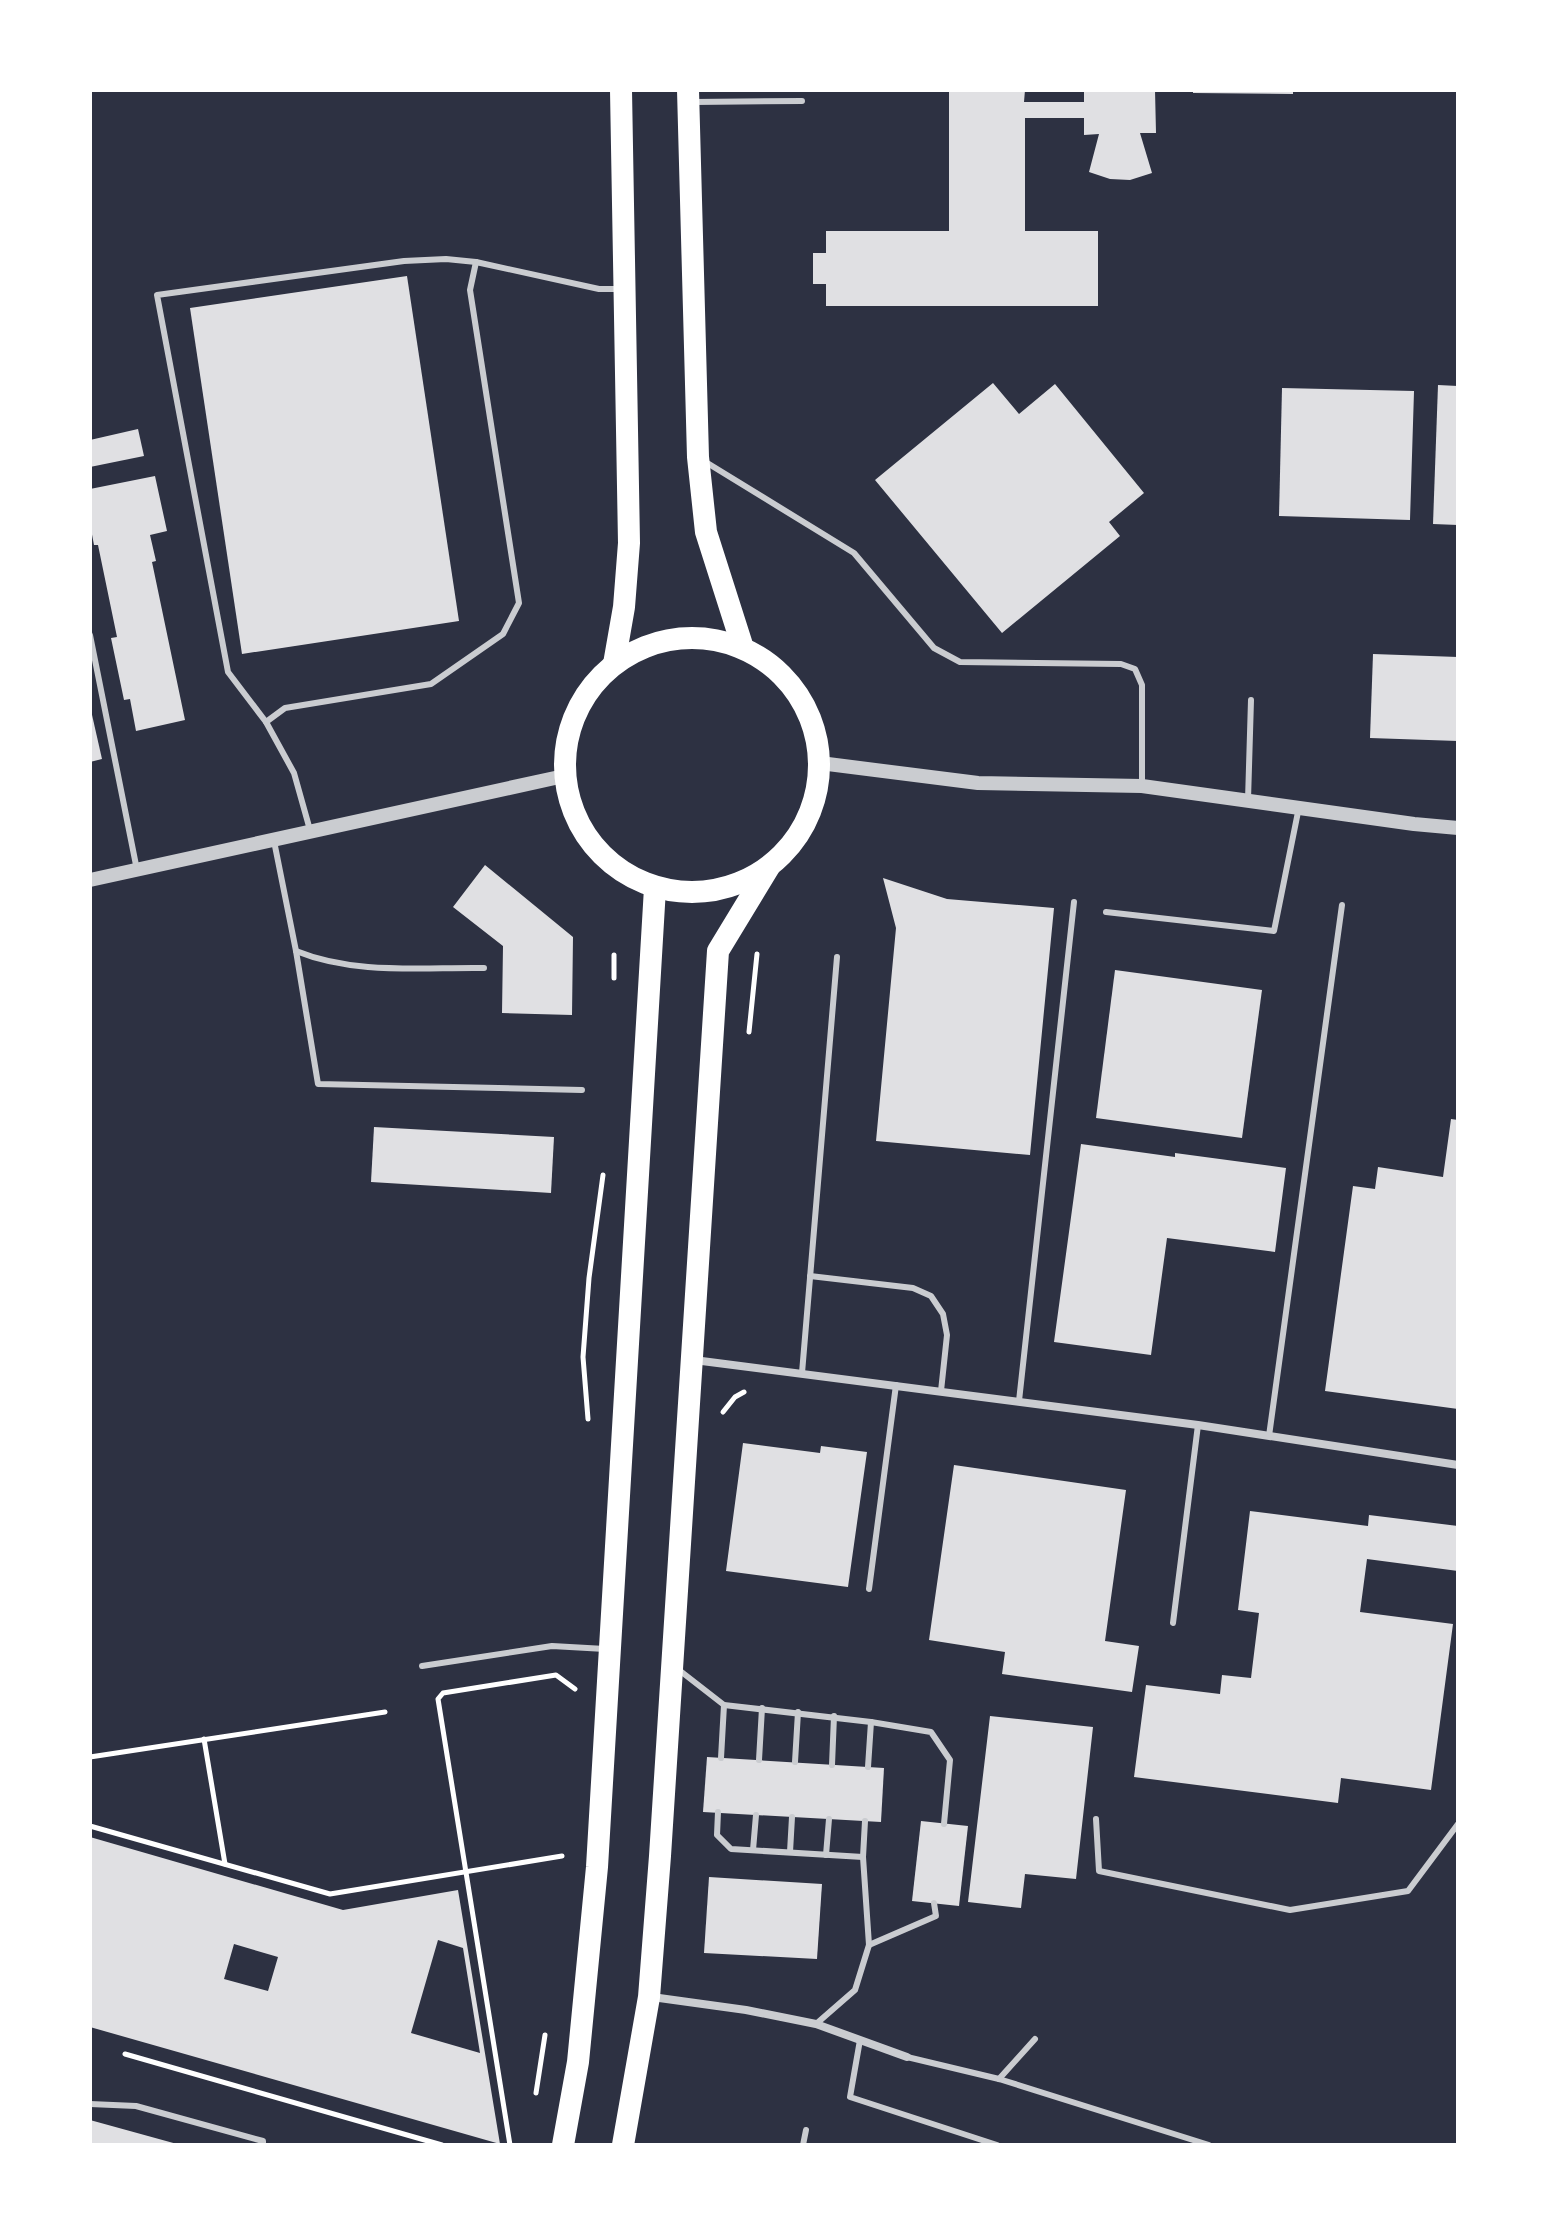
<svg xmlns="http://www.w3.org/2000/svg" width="1548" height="2235" viewBox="0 0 1548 2235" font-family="'IBM Plex Sans',sans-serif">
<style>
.building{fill:#e0e0e3;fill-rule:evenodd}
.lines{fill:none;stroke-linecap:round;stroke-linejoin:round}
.path{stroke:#fff;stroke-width:5}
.service{stroke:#caccd0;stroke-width:6}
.minor{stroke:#caccd0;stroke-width:8}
.tertiary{stroke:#caccd0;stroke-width:14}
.trunk{stroke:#fff;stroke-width:22}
</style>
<rect width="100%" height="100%" fill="#2d3142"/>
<g class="building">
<polygon points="949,90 1025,90 1024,102 1084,102 1084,90 1155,90 1156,133 1140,133 1152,173 1130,180 1110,179 1089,172 1099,134 1084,135 1084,118 1025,118 1025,231 1098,231 1098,306 826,306 826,284 813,284 813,253 826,253 826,231 949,231"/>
<polygon points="1193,90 1293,90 1293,94 1193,93"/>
<polygon points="407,276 459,621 242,654 190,308"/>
<polygon points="993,383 1019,414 1055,384 1144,493 1109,522 1120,536 1002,633 875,480"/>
<polygon points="1438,385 1458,386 1458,525 1433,524"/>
<polygon points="1282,388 1414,391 1410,520 1279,516"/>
<polygon points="138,429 144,456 90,467 90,440"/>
<polygon points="155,476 167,531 150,535 156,561 152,562 185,720 136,731 130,699 124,700 111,638 117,637 98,545 94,545 90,524 90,489"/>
<polygon points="1373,654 1458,657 1458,741 1370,738"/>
<polygon points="90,706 102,759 90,762"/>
<polygon points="485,865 573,937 572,1015 502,1013 503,946 453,907"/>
<polygon points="883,878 947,899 1054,908 1030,1155 876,1141 896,928"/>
<polygon points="1115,970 1262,990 1242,1138 1096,1118"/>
<polygon points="1451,1119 1458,1120 1458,1409 1325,1391 1353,1186 1375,1189 1378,1167 1443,1177"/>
<polygon points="374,1127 554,1137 551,1193 371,1182"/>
<polygon points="1081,1144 1175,1157 1175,1153 1286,1168 1275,1252 1167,1238 1151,1355 1054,1342"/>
<polygon points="743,1443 820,1453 821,1446 867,1452 848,1587 726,1571"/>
<polygon points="954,1465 1126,1490 1105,1641 1139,1646 1132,1692 1002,1674 1005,1652 929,1640"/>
<polygon points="1250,1511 1368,1526 1369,1515 1458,1526 1458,1571 1367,1559 1360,1612 1453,1624 1431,1790 1341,1778 1338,1803 1134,1777 1146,1685 1220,1694 1222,1675 1251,1678 1259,1613 1238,1610"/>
<polygon points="990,1716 1093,1727 1076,1879 1025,1874 1021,1908 968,1902"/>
<polygon points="707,1757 884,1768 881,1822 703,1812"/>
<polygon points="921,1821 968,1826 959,1906 912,1901"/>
<path d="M90,1837L343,1910L458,1890L500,2144L90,2027ZM438,1940L463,1948L480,2053L411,2033ZM234,1944L278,1957L268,1991L224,1979Z"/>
<polygon points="709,1877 822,1884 817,1959 704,1953"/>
<polygon points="90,2120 177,2144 177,2145 90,2145"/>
</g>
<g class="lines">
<g class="path">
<polyline points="614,955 614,978"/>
<polyline points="749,1032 757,954"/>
<polyline points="723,1412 735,1397 744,1392"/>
<polyline points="588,1419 583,1357 589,1278 603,1175"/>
<polyline points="204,1739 225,1864"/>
<polyline points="90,1757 385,1712"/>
<polyline points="90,1826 330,1894 562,1856"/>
<polyline points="125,2054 442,2145"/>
<polyline points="536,2093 545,2035"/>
<polyline points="510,2145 438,1699 443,1693 556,1675 575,1689"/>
</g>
<g class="service">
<polyline points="694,102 802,101"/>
<polyline points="704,461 854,553 934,648 960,662 1121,664 1135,669 1142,685 1142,786"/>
<polyline points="90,635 137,870"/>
<polyline points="266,722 228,672 157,295 404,261 446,259 476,262"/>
<polyline points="1248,800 1251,700"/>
<polyline points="310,830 294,773 266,722 285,708 431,684 503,634 519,603 470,290 476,262 599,289 621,289"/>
<polyline points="274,841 296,951 318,1084 582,1090"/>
<polyline points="1106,912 1274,931 1299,807"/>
<path d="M296,951C355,975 422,967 484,968"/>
<polyline points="810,1276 913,1288 931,1296 943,1314 947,1335 941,1391"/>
<polyline points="802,1373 837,957"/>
<polyline points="1019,1401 1074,902"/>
<polyline points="1269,1436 1342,905"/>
<polyline points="869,1589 896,1385"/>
<polyline points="1173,1623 1198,1425"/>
<polyline points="422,1666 552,1646 605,1649"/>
<polyline points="679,1670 724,1705 871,1722 868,1767"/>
<polyline points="871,1722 931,1732 950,1760 944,1824"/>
<polyline points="721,1758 724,1705"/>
<polyline points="759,1760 762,1708"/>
<polyline points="795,1762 798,1712"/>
<polyline points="832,1765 834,1716"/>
<polyline points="718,1812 717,1835 731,1849 863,1857"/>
<polyline points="1096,1819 1099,1871 1290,1910 1408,1891 1458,1824"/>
<polyline points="753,1850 756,1815"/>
<polyline points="790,1852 792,1817"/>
<polyline points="826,1855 829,1819"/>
<polyline points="869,1945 936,1916 934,1903"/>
<polyline points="816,2024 855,1990 869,1945 863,1857 865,1821"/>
<polyline points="860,2040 850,2097 997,2145"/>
<polyline points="907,2057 999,2079 1209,2145"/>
<polyline points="999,2079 1035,2039"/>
<polyline points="90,2104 136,2106 263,2141 263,2145"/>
<polyline points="803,2145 806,2130"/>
</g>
<g class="minor">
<polyline points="694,1360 1198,1425 1458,1465"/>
<polyline points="652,1997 746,2010 816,2024 907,2057"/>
</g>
<g class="tertiary">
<polyline points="820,763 978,783 1142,786 1414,824 1458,828"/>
<polyline points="90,880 564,776"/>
</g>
<g class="trunk">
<polyline points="688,90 698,457 706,532 743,648"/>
<circle cx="692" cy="765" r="127"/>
<polyline points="614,664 624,607 629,543 621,90"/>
<polyline points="563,2145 578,2062 597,1867 655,888"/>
<polyline points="623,2145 649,1997 660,1856 718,951 769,867"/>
</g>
</g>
<rect width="1548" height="2235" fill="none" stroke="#ffffff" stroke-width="184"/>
</svg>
